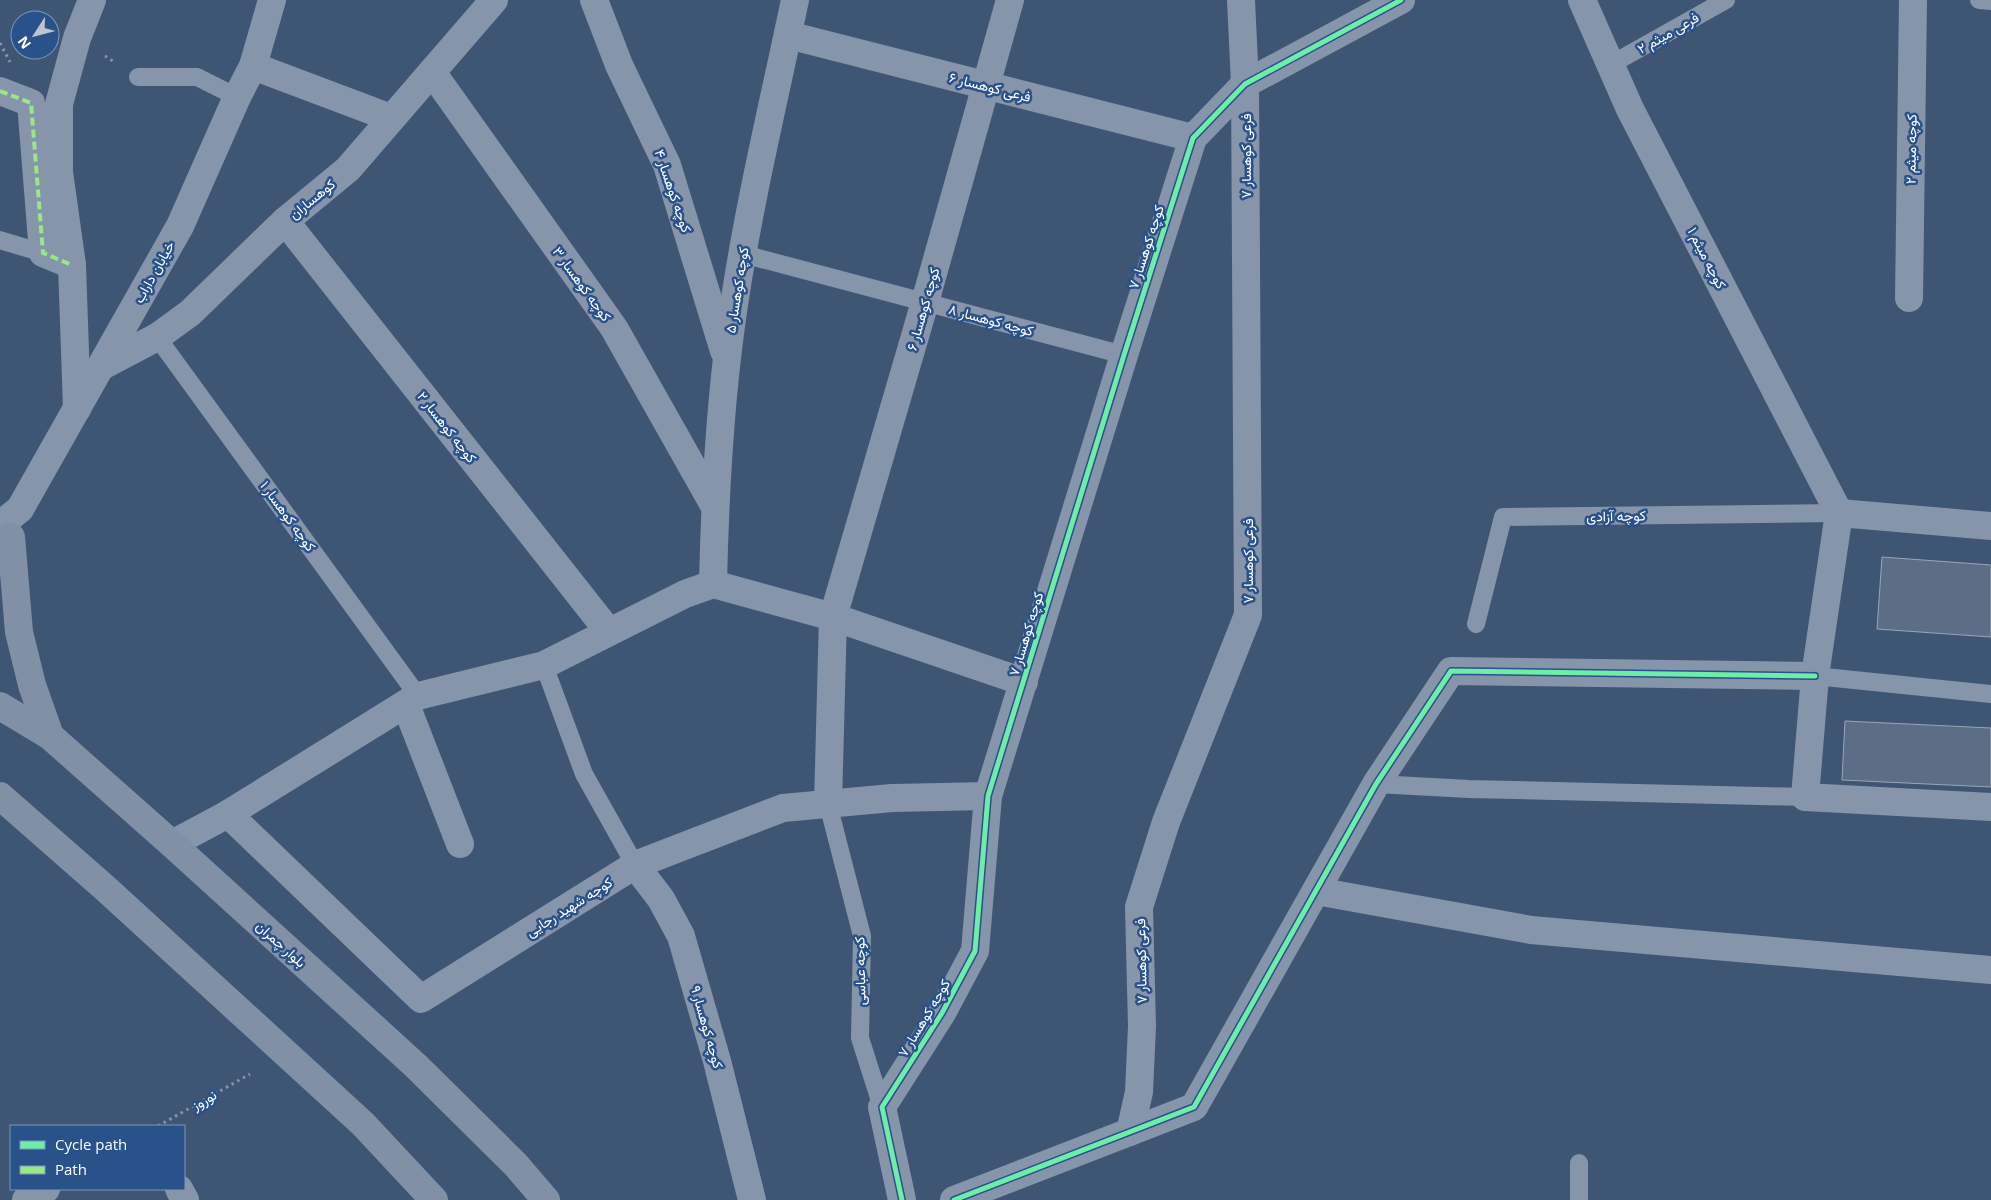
<svg xmlns="http://www.w3.org/2000/svg" width="1991" height="1200" viewBox="0 0 1991 1200" font-family="'Open Sans',Vazirmatn,sans-serif">
<style>
.building{fill:#5c6e86;stroke:#9aa6b7}
.lines{fill:none;stroke-linecap:round;stroke-linejoin:round}
.path{stroke:#8695a9;stroke-width:3;stroke-dasharray:2.5 4;stroke-linecap:butt}
.service{stroke:#8695a9;stroke-width:18}
.minor{stroke:#8695a9;stroke-width:28}
.tertiary{stroke:#8695a9;stroke-width:28}
.secondary{stroke:#8190a5;stroke-width:28}
.quiet{stroke:#98e88a;stroke-width:4;stroke-dasharray:8 4;stroke-linecap:butt}
.cycleway-casing{stroke:#29518a;stroke-width:8}
.cycleway{stroke:#6deda7;stroke-width:5}
.labels{text-anchor:middle;stroke-width:5;stroke-linejoin:round;paint-order:stroke}
.street-label{font-size:14px;fill:#fff;stroke:#29518a}
</style>
<rect width="100%" height="100%" fill="#3f5574"/>
<g class="building">
<polygon points="1882,557 1991,565 1991,637 1877,629"/>
<polygon points="1845,721 1991,728 1991,787 1842,780"/>
</g>
<g class="lines">
<g class="path">
<polyline points="0,43 10,62"/>
<polyline points="105,56 116,63"/>
<polyline points="158,1126 250,1074"/>
</g>
<g class="service">
<polyline points="1979,0 1991,1"/>
<polyline points="1610,65 1726,0"/>
<polyline points="138,77 197,77 237,97"/>
<polyline points="0,240 43,253"/>
<polyline points="743,254 1124,355"/>
<polyline points="157,337 418,696"/>
<polyline points="1476,624 1503,517 1839,513"/>
<polyline points="544,665 584,774 635,865"/>
<polyline points="1815,676 1991,694"/>
<polyline points="1376,784 1469,789 1805,797"/>
<polyline points="828,804 862,936 860,1038 882,1107"/>
<polyline points="1579,1163 1579,1200"/>
</g>
<g class="minor">
<polyline points="594,0 619,65 667,165 724,351"/>
<polyline points="1582,0 1630,109 1839,513"/>
<polyline points="788,35 1193,138"/>
<polyline points="432,72 614,328 715,507"/>
<polyline points="0,91 31,103 43,253 72,265"/>
<polyline points="285,221 609,632"/>
<polyline points="1909,298 1913,0"/>
<polyline points="1839,513 1815,676 1805,797 1991,807"/>
<polyline points="1839,513 1991,526"/>
<path d="M713,584C715,491 720,397 734,305C749,203 774,101 795,0"/>
<polyline points="406,705 460,844"/>
<polyline points="828,804 833,617 925,302 1010,0"/>
<polyline points="228,814 421,999 635,865 783,808 892,798 988,796"/>
<polyline points="172,844 228,814 418,696 544,665 685,594 713,584 833,617 1024,682"/>
<polyline points="635,865 661,899 681,936 717,1061 752,1200"/>
<polyline points="1316,891 1531,930 1991,970"/>
<polyline points="1130,1132 1139,1092 1142,1026 1139,907 1166,822 1248,615 1245,84 1241,0"/>
<polyline points="179,1189 185,1200"/>
<polyline points="26,1200 46,1189"/>
<polyline points="902,1200 882,1107 942,1013 975,951 988,796 1124,355 1193,138 1245,84 1401,0"/>
<polyline points="954,1200 1194,1107 1376,784 1451,671 1815,676"/>
</g>
<g class="tertiary">
<polyline points="253,66 391,118"/>
<polyline points="102,366 157,337 190,313 285,221 348,169 494,0"/>
<polyline points="77,409 72,265 59,172 59,104 77,38 92,0"/>
<polyline points="0,525 20,509 180,226 237,97 253,66 272,0"/>
</g>
<g class="secondary">
<polyline points="11,537 19,632 32,685 50,736"/>
<polyline points="0,706 50,736 172,844 416,1066 516,1165 546,1200"/>
<polyline points="0,796 105,888 363,1124 434,1200"/>
</g>
<polyline class="quiet" points="0,91 31,103 43,253 72,265"/>
<defs>
<g id="cycleway">
<polyline points="902,1200 882,1107 942,1013 975,951 988,796 1124,355 1193,138 1245,84 1401,0"/>
<polyline points="954,1200 1194,1107 1376,784 1451,671 1815,676"/>
</g>
</defs>
<use href="#cycleway" class="cycleway-casing"/>
<use href="#cycleway" class="cycleway"/>
</g>
<g class="labels">
<g class="street-label">
<text transform="translate(1668 33) rotate(-30)" y="5">فرعی میثم ۲</text>
<text transform="translate(990 87) rotate(14)" y="5">فرعی کوهسار ۶</text>
<text transform="translate(1911 149) rotate(-89)" y="5">کوچه میثم ۲</text>
<text transform="translate(1246 156) rotate(-90)" y="5">فرعی کوهسار ۷</text>
<text transform="translate(673 191) rotate(71)" y="5">کوچه کوهسار ۴</text>
<text transform="translate(312 199) rotate(-39)" y="5">کوهساران</text>
<text transform="translate(1146 247) rotate(-72)" y="5">کوچه کوهسار ۷</text>
<text transform="translate(1707 258) rotate(63)" y="5">کوچه میثم ۱</text>
<text transform="translate(154 272) rotate(-61)" y="5">خیابان داراب</text>
<text transform="translate(582 284) rotate(54)" y="5">کوچه کوهسار ۳</text>
<text transform="translate(737 290) rotate(-81)" y="5">کوچه کوهسار ۵</text>
<text transform="translate(923 309) rotate(-74)" y="5">کوچه کوهسار ۶</text>
<text transform="translate(991 320) rotate(15)" y="5">کوچه کوهسار ۸</text>
<text transform="translate(447 427) rotate(52)" y="5">کوچه کوهسار ۲</text>
<text transform="translate(288 516) rotate(54)" y="5">کوچه کوهسار ۱</text>
<text transform="translate(1616 516) rotate(-1)" y="5">کوچه آزادی</text>
<text transform="translate(1248 561) rotate(-90)" y="5">فرعی کوهسار ۷</text>
<text transform="translate(1026 634) rotate(-73)" y="5">کوچه کوهسار ۷</text>
<text transform="translate(569 907) rotate(-32)" y="5">کوچه شهید رجایی</text>
<text transform="translate(281 944) rotate(42)" y="5">بلوار چمران</text>
<text transform="translate(1141 961) rotate(-91)" y="5">فرعی کوهسار ۷</text>
<text transform="translate(860 971) rotate(-91)" y="5">کوچه عباسی</text>
<text transform="translate(924 1018) rotate(-59)" y="5">کوچه کوهسار ۷</text>
<text transform="translate(707 1027) rotate(74)" y="5">کوچه کوهسار ۹</text>
<text transform="translate(204 1100) rotate(-30)" y="5">نوروز</text>
</g>
</g>
<rect x="10" y="1125" width="175" height="65" fill="#29518a" stroke="#7f97b9"/>
<rect x="20" y="1141" width="25" height="8" fill="#6deda7" stroke="#7f97b9"/>
<text x="55" y="1150" font-size="15" fill="#ffffff">Cycle path</text>
<rect x="20" y="1166" width="25" height="8" fill="#98e88a" stroke="#7f97b9"/>
<text x="55" y="1175" font-size="15" fill="#ffffff">Path</text>
<g transform="translate(35 35) rotate(234)"><circle r="24" fill="#29518a" stroke="#7f97b9"/>
<path d="M0-4L9 19L0 12L-9 19Z" fill="#bcc4ce"/>
<text y="-8" font-size="14" font-weight="bold" text-anchor="middle" fill="#ffffff">N</text>
</g>
</svg>
